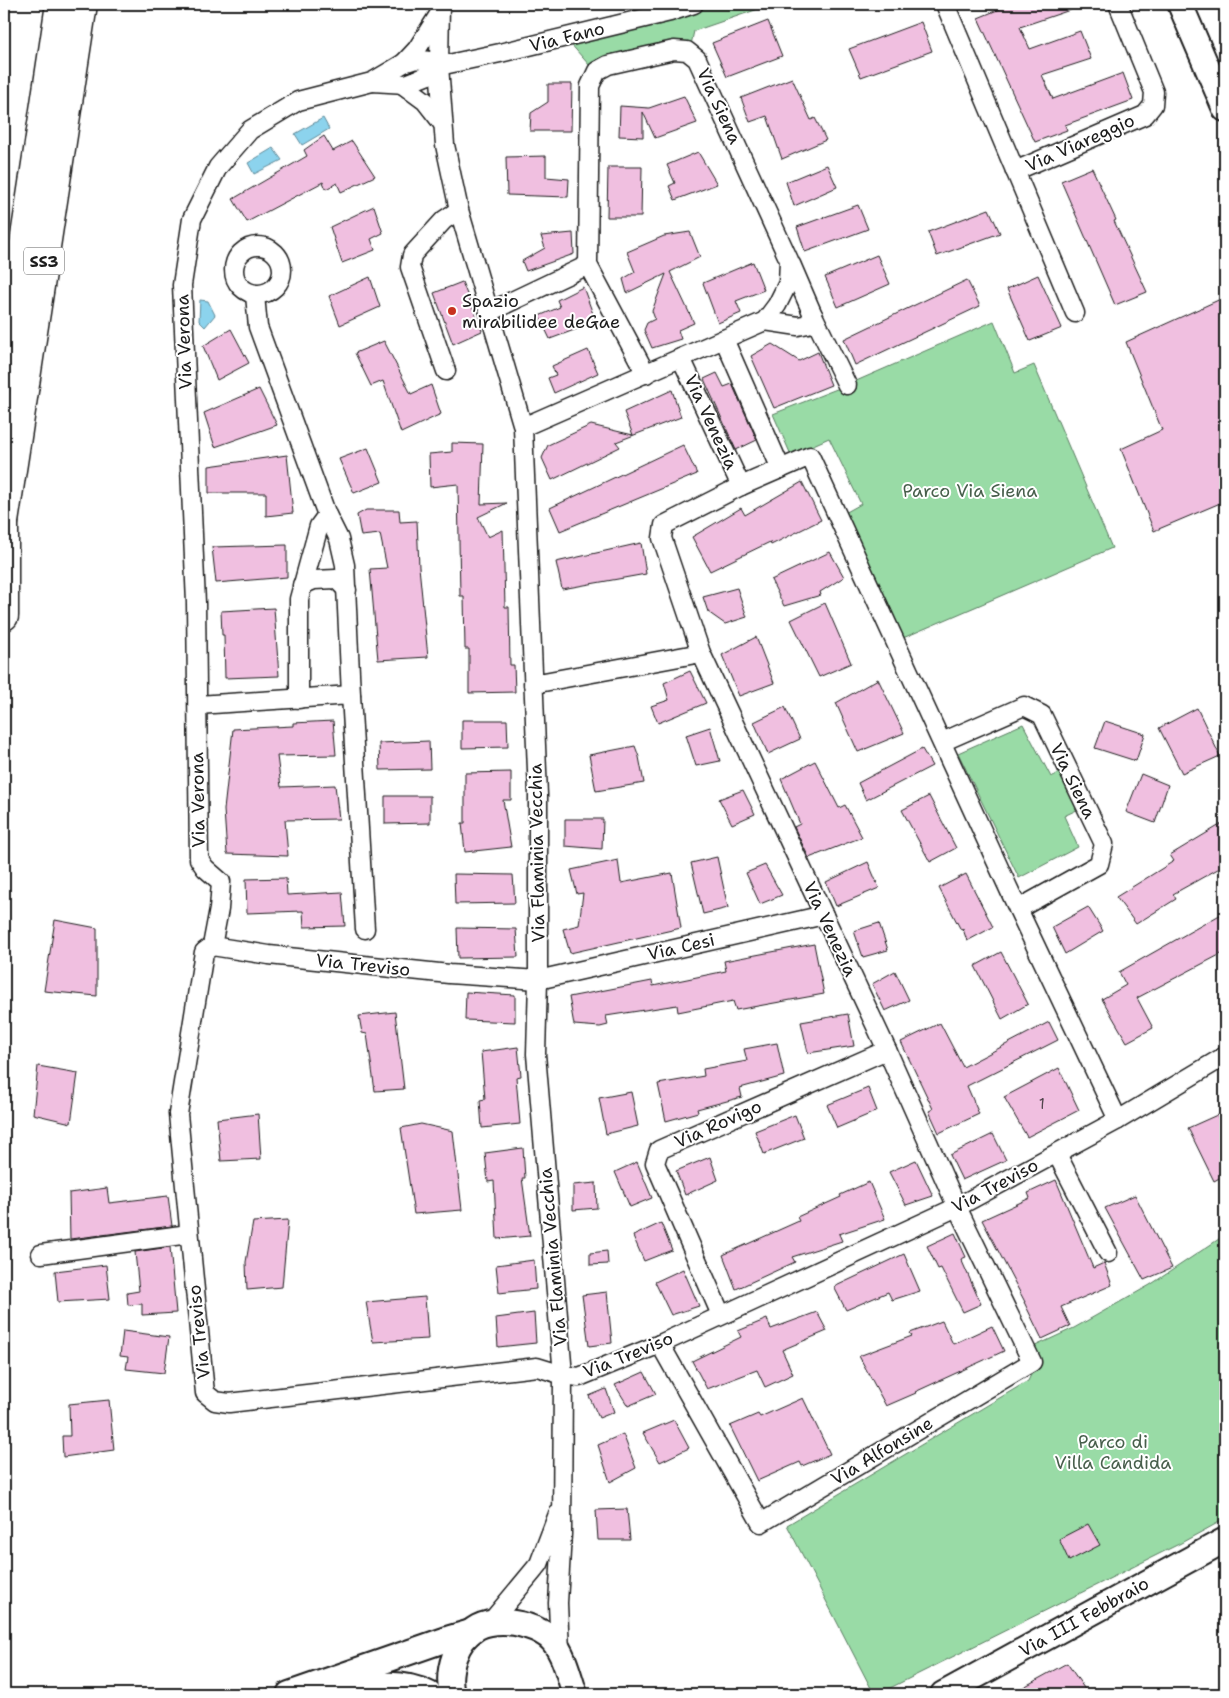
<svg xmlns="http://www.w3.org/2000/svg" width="1229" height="1698" viewBox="0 0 1229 1698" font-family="'Shantell Sans',sans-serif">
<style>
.green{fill:#99dba6;stroke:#5a7c61}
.water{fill:#8cd3ed;stroke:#5f8a99}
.building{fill:#f0bfe0;stroke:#1c1c1c}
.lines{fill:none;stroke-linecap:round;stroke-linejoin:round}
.street-casing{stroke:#1c1c1c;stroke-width:21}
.secondary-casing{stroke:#1c1c1c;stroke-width:28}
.highway-casing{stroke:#1c1c1c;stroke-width:31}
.street{stroke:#fff;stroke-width:18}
.secondary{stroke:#fff;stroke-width:24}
.highway{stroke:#fff;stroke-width:28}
.poi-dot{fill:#c8321e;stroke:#fff;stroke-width:2}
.labels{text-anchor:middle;stroke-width:4;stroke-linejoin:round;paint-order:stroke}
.number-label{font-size:15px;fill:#51454d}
.shield{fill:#fff;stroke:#606060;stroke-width:1}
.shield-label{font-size:16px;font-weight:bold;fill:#1c1c1c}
.street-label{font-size:18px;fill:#1c1c1c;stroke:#fff}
.poi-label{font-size:18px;fill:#1c1c1c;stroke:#fff;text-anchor:start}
.park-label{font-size:18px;fill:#485f4c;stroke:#fff}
</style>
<rect width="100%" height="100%" fill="#fff"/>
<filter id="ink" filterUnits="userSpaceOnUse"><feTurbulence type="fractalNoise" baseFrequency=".02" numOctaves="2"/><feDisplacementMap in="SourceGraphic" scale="10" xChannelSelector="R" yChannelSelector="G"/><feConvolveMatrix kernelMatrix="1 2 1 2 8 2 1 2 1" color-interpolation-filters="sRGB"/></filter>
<g filter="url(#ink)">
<g class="green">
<polygon points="704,4 773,4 694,31 691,45 590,66 569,42"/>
<polygon points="994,321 1015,373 1034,365 1112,548 903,638 843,514 861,504 829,438 791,455 773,414 847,385"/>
<polygon points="1023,724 1051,777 1063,771 1081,808 1064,816 1078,847 1019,878 958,753"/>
<polygon points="1225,1235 1225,1519 1181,1543 878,1694 874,1694 787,1525 1028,1381 1036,1364 1031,1348 1074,1328 1150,1285"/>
</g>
<g class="water">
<polygon points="323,118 329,129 302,145 295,134"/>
<polygon points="273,148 282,160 254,174 248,163"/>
<polygon points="200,300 208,301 215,315 205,327 199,321"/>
</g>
<g class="building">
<polygon points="1012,4 1082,4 1082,6 1020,27 1030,49 1080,31 1091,59 1042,75 1053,99 1123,73 1133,100 1065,125 1067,130 1035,142 978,18"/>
<polygon points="768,21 782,56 727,77 712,43"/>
<polygon points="921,22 932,51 861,77 849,49"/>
<polygon points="792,78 811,120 815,118 826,140 782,159 767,116 750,122 741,98"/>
<polygon points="548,84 572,84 571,131 530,131 531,113 548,102"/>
<polygon points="684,96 697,123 655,138 643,112 643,137 619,136 620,106 649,108"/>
<polygon points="324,136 333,151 352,141 375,176 341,192 337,183 326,189 323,182 247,222 233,199 307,156 304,150"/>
<polygon points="698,152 717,184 675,200 669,186 675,183 667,165"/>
<polygon points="546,156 546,177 569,179 568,197 507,195 506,157"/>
<polygon points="827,165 837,187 794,206 786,182"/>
<polygon points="608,167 642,167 641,217 607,217"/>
<polygon points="1092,168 1116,220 1114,221 1147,292 1115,305 1061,181"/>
<polygon points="858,205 868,229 805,252 797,227"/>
<polygon points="374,206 383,233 371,239 375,250 342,263 330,227"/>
<polygon points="989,209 1000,233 937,256 928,232"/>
<polygon points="690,232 700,257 670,272 694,323 678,330 681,339 652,348 644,330 647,323 655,319 652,311 666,274 627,293 623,279 635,272 627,252 664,236"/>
<polygon points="573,233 574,254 526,271 522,261 545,248 541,236"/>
<polygon points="877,255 890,284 838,307 825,277"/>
<polygon points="753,262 764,290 736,301 741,313 718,323 703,283"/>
<polygon points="1038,275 1062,328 1030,341 1007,289"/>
<polygon points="370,277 380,307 340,325 329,296"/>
<polygon points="967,280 980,306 855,365 844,339"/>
<polygon points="462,282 482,331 453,344 434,293"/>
<polygon points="583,287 596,322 550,339 539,316 560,307 557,300"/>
<polygon points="1225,297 1225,501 1154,531 1121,449 1162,430 1126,342"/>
<polygon points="231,329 249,363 217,380 203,346"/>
<polygon points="384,341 411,394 431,385 441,414 401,433 383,381 371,386 355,353"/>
<polygon points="772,344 799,361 818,352 831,385 774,408 751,356"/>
<polygon points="588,350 598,373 554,393 548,378 556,375 552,366"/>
<polygon points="717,373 724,387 732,384 757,440 736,450 704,379"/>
<polygon points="259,389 277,425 215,447 204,413"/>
<polygon points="672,390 681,417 616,442 620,447 552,480 542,458 548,445 591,425 633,435 624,412"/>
<polygon points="452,443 483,444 481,504 507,503 478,517 488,537 503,530 505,607 509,607 510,665 514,665 515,692 469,693 469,649 465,649 464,596 460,596 458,484 430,487 429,454 452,452"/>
<polygon points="683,445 697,474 560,531 550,508"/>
<polygon points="368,448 382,482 354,493 339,459"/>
<polygon points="287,455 293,513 266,516 266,493 209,493 209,466"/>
<polygon points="802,482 821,520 771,545 770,542 710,571 692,537 741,508 745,515"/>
<polygon points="366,510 399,510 400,522 417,521 419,567 428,657 378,660 370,569 387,568 380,534 361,536 357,515"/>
<polygon points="641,543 646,574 562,589 556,562"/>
<polygon points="287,545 287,577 216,583 212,547"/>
<polygon points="830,552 844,577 820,592 821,595 784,606 771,580"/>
<polygon points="737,588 747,617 725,624 708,612 703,597"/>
<polygon points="825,603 851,663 819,677 791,620"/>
<polygon points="274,608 279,676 225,678 224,635 222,635 221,611"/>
<polygon points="756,637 774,683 739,696 722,655"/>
<polygon points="690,671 706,703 658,723 651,706 669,700 664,683"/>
<polygon points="878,679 904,733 858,752 836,703"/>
<polygon points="785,707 800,739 768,754 754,722"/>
<polygon points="1197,708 1220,756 1182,773 1159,728"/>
<polygon points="462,720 507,720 508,747 462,748"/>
<polygon points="333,721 336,755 277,756 281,787 335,785 339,819 285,820 288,856 227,854 224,810 233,729 293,726 293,723"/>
<polygon points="1105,721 1145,734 1136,761 1095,748"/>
<polygon points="710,727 720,761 696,766 686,735"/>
<polygon points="429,741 430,769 380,770 379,743"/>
<polygon points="635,746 639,757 644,783 596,791 589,755"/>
<polygon points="922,749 932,766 866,800 858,783"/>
<polygon points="815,761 839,808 845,805 862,837 809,858 794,827 800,824 781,779"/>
<polygon points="511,772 511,800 503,800 511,847 465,852 462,823 465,823 465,773"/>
<polygon points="1141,774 1168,785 1155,823 1126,812"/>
<polygon points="743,790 755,814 732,824 719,799"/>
<polygon points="385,796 430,796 430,823 385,824"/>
<polygon points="929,796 956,848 930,862 902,810"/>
<polygon points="565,819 603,819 602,849 565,846"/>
<polygon points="1225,822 1225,865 1173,894 1176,899 1136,924 1116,897 1174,861 1170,855"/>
<polygon points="717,857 728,908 703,914 691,863"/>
<polygon points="618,860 621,883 672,873 681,928 570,953 563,929 579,925 583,893 577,894 571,870"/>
<polygon points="868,862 879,888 836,906 826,882"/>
<polygon points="765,865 782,895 760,904 746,873"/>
<polygon points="454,874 513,875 515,903 455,904"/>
<polygon points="966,874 993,927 967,941 963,929 961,930 939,888"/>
<polygon points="286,878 287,895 342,892 345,926 304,927 303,911 247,913 246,879"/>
<polygon points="1088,907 1103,931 1065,954 1052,927"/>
<polygon points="1225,912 1225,952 1137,998 1153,1028 1127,1042 1102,999 1126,985 1119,972"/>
<polygon points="55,920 97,928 97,996 44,991"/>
<polygon points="879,923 888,950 863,957 854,931"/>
<polygon points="457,928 516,929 518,957 458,958"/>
<polygon points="814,944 824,994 736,1010 733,1001 678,1012 677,1005 606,1016 608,1025 600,1027 574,1025 569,997 652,981 653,986 726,971 724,961"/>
<polygon points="1001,952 1028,1004 1002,1019 975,966"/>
<polygon points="895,971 909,1000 885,1011 872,984"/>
<polygon points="466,992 515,995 515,1022 465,1020"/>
<polygon points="395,1012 404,1089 375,1091 367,1034 362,1033 359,1016"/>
<polygon points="848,1014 854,1046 808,1053 801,1022"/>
<polygon points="1049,1022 1058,1040 967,1086 979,1114 939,1133 929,1111 933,1109 901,1042 940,1023 963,1067"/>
<polygon points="777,1043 784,1076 740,1088 742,1097 697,1109 698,1112 666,1121 658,1084 704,1076 703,1069 747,1061 744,1049"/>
<polygon points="518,1047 521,1076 516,1077 520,1124 482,1128 480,1100 485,1099 481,1052"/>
<polygon points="38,1066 78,1073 71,1123 33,1114"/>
<polygon points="1059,1068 1079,1110 1027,1137 1004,1097"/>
<polygon points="868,1088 877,1111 837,1128 827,1105"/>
<polygon points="631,1092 638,1126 606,1134 599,1098"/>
<polygon points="258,1114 261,1159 221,1161 217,1119"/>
<polygon points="795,1115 804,1138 764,1154 755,1131"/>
<polygon points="1217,1115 1225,1132 1225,1175 1214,1181 1188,1128"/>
<polygon points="421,1124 453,1131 462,1210 414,1214 401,1128"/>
<polygon points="993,1134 1006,1160 962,1180 950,1155"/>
<polygon points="523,1148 525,1178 522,1178 530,1236 497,1239 494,1181 488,1182 485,1153"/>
<polygon points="710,1157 718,1180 685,1195 676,1171"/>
<polygon points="916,1160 933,1196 906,1205 889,1172"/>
<polygon points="637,1162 652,1198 630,1207 615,1172"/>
<polygon points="1056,1180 1093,1268 1104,1263 1112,1285 1061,1307 1070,1326 1042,1339 1024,1302 1025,1302 982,1220 1030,1198 1028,1193"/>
<polygon points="869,1182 885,1219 839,1234 842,1241 792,1257 795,1262 736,1289 723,1255 799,1221 797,1217 841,1197 840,1195"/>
<polygon points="596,1183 597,1208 573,1210 573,1185"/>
<polygon points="107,1188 109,1203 168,1196 172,1226 70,1239 69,1193"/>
<polygon points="1135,1195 1172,1268 1144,1280 1105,1208"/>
<polygon points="288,1220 282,1287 247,1290 246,1262 253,1222"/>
<polygon points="661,1223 672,1250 644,1261 633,1236"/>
<polygon points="955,1233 966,1257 961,1259 981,1304 963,1312 941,1268 938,1269 927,1246"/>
<polygon points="170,1247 176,1313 142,1315 142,1304 128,1305 127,1293 139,1291 135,1252"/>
<polygon points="607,1251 608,1264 590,1265 590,1253"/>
<polygon points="904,1254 920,1291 892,1300 888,1292 846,1310 834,1287"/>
<polygon points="534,1260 536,1289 499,1293 496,1265"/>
<polygon points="106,1265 110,1299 58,1302 55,1271"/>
<polygon points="683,1269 699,1306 671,1315 655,1282"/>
<polygon points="607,1292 612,1343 589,1346 582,1295"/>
<polygon points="425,1297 428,1339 373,1342 366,1302"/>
<polygon points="817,1312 827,1331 782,1350 793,1374 765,1387 757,1370 707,1389 692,1361 741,1337 738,1331 767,1319 771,1329"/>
<polygon points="534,1313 536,1343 498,1347 496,1318"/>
<polygon points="942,1321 953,1344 992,1326 1004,1351 915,1392 916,1393 886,1406 859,1356 912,1336 910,1333"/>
<polygon points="123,1331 169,1337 164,1373 126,1369 128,1357 120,1356"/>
<polygon points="644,1372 656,1394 628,1406 615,1385"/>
<polygon points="606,1389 614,1412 599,1418 589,1396"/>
<polygon points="803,1398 830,1454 802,1466 800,1462 757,1481 730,1426 758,1414 760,1417"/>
<polygon points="109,1400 114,1450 63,1457 62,1436 70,1436 69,1404"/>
<polygon points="674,1420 689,1448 660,1462 643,1433"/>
<polygon points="623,1434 636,1468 610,1482 598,1445"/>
<polygon points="627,1509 630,1540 598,1540 596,1510"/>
<polygon points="1088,1524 1100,1545 1069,1561 1059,1539"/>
<polygon points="1067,1663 1088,1694 1011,1694"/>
</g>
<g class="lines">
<defs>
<g id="street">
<polyline points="440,4 439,66 445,145 459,210 523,427 538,795 538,980 536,1054 563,1375 562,1534 558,1603 560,1653"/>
<polyline points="945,4 1075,313"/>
<polyline points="404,63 417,49 438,16"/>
<polyline points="372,82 406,84 426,76 439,66 500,53 670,12 694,4"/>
<polyline points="402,84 425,101 443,124"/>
<polyline points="1015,171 1145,115 1153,105 1154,92 1118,4"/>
<circle cx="258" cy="270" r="24"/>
<polyline points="588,265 646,374"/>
<polyline points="255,295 258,327 327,515 339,539 345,565 351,695"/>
<polyline points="489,312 588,265 590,86 597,71 608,65 674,50 687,51 697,59 789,260 788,283 777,305 765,321 523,427"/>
<polyline points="813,315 847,385"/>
<polyline points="765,321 798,326 808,324 813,315 791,264"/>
<polyline points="724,339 781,469"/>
<polyline points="681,358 741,486"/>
<polyline points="446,371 410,267 412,255 444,220 459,210"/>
<polyline points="302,585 314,580 336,579 347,590"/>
<polyline points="533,684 701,653"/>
<polyline points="299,699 299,599 319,526 327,515"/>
<polyline points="198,705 351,695 365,929"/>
<polyline points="942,742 1024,706 1042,715 1104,844 1099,864 1018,909"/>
<polyline points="824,915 538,980 449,974 269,955 212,946 204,952 178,1114 205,1393 215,1401 229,1403 537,1367 563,1375 579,1377 660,1344 957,1207 1118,1120 1225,1056"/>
<polyline points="212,946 219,909 221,882 205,868 199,859 196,603 182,285 192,219 218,167 250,130 298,101 372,82 404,63 416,59 429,61 439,66"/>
<polyline points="1057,1154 1108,1253"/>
<polyline points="41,1254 189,1234"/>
<polyline points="721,1315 655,1163 659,1150 887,1050"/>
<polyline points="660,1344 761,1523 1032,1362 957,1207 887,1050 701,653 662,538 664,525 741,486 810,456 1018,909 1118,1120"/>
<polyline points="490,1623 539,1564 558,1514"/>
</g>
<g id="secondary">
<polyline points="1180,4 1225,109"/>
<polyline points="289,1694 450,1638 471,1632"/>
<path d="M344,1694C371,1684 402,1680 429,1694"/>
<path d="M452,1694C446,1671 456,1639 478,1627C492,1620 512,1621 527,1626C537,1629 546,1633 553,1641C565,1656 569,1677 575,1694"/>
<polyline points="943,1694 1225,1540"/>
</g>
<g id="highway">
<polyline points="4,376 60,4"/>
<polyline points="4,522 83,4"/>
<polyline points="4,616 4,518"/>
</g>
</defs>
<use href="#street" class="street-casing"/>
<use href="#secondary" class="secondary-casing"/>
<use href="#highway" class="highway-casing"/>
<use href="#street" class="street"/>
<use href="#secondary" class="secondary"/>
<use href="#highway" class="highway"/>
</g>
</g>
<circle class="poi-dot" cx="452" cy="311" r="5"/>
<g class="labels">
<g class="number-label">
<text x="1042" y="1109">1</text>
</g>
<rect class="shield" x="24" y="247.5" width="40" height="27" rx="4"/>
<g class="shield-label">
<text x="44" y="267">SS3</text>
</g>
<g class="street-label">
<text transform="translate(567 37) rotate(-14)" y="6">Via Fano</text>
<text transform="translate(719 106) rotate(65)" y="6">Via Siena</text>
<text transform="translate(1080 143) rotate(-24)" y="6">Via Viareggio</text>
<text transform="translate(184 342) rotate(-92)" y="6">Via Verona</text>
<text transform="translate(711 422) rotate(65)" y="6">Via Venezia</text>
<text transform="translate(1073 781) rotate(64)" y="6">Via Siena</text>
<text transform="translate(198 800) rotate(-91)" y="6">Via Verona</text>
<text transform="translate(537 853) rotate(-91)" y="6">Via Flaminia Vecchia</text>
<text transform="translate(830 929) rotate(65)" y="6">Via Venezia</text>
<text transform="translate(681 947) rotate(-13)" y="6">Via Cesi</text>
<text transform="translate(363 965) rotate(6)" y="6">Via Treviso</text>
<text transform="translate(718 1124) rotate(-24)" y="6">Via Rovigo</text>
<text transform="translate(995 1186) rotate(-28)" y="6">Via Treviso</text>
<text transform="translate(553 1257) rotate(-95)" y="6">Via Flaminia Vecchia</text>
<text transform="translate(199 1332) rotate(-96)" y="6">Via Treviso</text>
<text transform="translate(628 1355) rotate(-22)" y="6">Via Treviso</text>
<text transform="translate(882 1451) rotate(-31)" y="6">Via Alfonsine</text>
<text transform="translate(1084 1617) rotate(-29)" y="6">Via III Febbraio</text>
</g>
<g class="poi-label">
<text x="462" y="307">Spazio<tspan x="462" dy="21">mirabilidee deGae</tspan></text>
</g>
<g class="park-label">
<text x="970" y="497">Parco Via Siena</text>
<text x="1113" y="1448">Parco di<tspan x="1113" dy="21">Villa Candida</tspan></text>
</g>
</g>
<rect width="1229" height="1698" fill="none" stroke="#fff" stroke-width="20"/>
<rect x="10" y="10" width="1209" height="1678" fill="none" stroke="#1c1c1c" stroke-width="2" filter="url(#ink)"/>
</svg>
